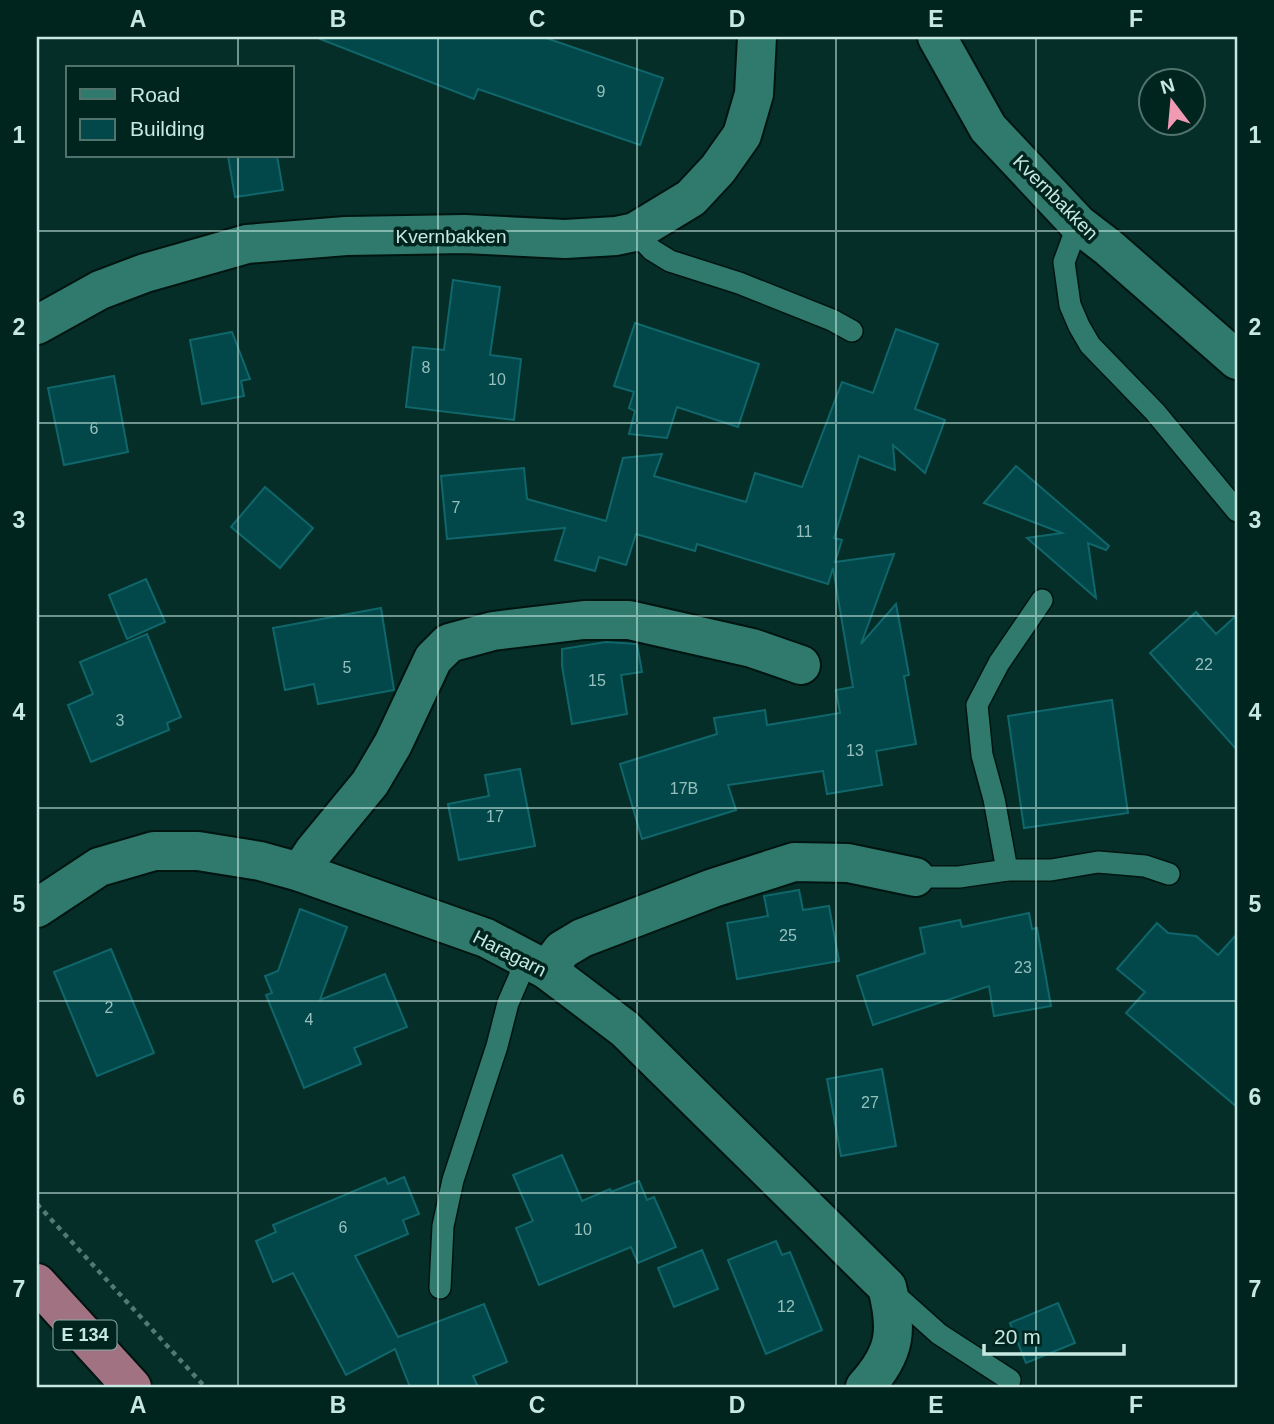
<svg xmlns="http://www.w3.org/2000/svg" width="1274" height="1424" viewBox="0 0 1274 1424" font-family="Arial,sans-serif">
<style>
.building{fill:#02474a;stroke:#10676b;stroke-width:2}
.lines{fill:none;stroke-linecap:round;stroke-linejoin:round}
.service-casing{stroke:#001410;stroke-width:24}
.minor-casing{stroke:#001410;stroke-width:42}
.trunk-casing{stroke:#001410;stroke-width:42}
.path{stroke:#537973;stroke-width:4.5;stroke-dasharray:5 5;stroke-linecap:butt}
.service{stroke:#307a6d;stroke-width:21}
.minor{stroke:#307a6d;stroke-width:38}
.trunk{stroke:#a17282;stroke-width:38}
.grid{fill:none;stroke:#c7e9e2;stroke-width:2;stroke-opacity:0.55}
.labels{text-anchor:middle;stroke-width:7;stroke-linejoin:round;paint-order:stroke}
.number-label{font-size:16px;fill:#96c0bc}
.shield{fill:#00241e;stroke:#8baea7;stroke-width:2}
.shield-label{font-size:18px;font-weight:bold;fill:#c7e9e2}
.street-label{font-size:19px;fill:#c7e9e2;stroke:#00241e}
.neatline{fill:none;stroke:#c7e9e2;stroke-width:2.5}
.grid-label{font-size:23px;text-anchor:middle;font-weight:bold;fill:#c7e9e2}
</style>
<rect width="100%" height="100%" fill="#052e28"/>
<g class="building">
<polygon points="321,37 543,37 663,78 640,145 478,89 474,99 320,39"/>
<polygon points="228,156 277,156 283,190 235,197"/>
<polygon points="453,280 500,287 490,355 521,359 514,420 406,407 413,347 444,350"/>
<polygon points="635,323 759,364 738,427 677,407 667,438 629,434 635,411 629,408 634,392 614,386"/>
<polygon points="896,329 938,344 915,409 945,420 925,473 893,445 895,470 859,456 834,538 842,540 835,562 894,554 861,644 896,604 909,675 904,676 916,744 876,751 882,785 827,794 823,771 728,785 736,810 642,839 620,764 717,734 714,718 765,710 767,725 840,713 836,690 853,687 833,568 828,584 697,544 695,551 636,534 626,565 599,557 595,571 555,560 565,528 447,539 441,476 524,468 527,499 606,521 623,458 662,454 654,476 746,502 755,473 802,487 842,382 873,393"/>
<polygon points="232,332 250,379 241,381 244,396 202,404 190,340"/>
<polygon points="114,376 128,452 64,465 48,388"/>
<polygon points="1016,466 1109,546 1106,550 1088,543 1096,598 1027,538 1062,533 984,503"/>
<polygon points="265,487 313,528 280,568 231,527"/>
<polygon points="146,579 165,622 127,639 109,595"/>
<polygon points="381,608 394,690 318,704 314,684 285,690 273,628"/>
<polygon points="1196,612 1216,634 1237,615 1237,750 1150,653"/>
<polygon points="147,634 181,717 167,723 169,730 91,762 68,705 93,694 80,662"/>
<polygon points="606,642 637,644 642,672 621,675 627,714 572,724 562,666 562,649"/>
<polygon points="1112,700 1128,813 1024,828 1008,716"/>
<polygon points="520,769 535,846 459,860 448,804 489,796 485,775"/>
<polygon points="799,890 803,910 829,906 839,961 737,979 727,923 768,916 764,896"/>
<polygon points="300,909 347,927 320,1000 385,974 407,1027 354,1048 361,1064 304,1088 266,995 272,993 265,976 278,971"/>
<polygon points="1029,913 1032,929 1037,928 1051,1006 994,1016 989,986 873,1025 857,976 925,953 920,928 960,920 962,927"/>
<polygon points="1157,923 1168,933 1196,936 1218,955 1237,934 1237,1107 1126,1013 1145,992 1117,969"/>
<polygon points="111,949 154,1053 97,1076 54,972"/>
<polygon points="882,1069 896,1146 841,1156 827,1079"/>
<polygon points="562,1155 582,1201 610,1189 611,1192 639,1181 647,1200 654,1197 676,1247 638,1263 631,1247 539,1285 516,1228 533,1221 513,1175"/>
<polygon points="404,1177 419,1214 403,1220 408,1234 355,1256 398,1337 484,1304 507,1362 473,1376 478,1387 410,1387 395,1349 346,1375 293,1273 273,1282 256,1241 276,1232 273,1225 385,1178 388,1184"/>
<polygon points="776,1241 782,1255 790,1252 822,1330 766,1354 728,1260"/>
<polygon points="702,1250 718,1289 674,1307 658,1268"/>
<polygon points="1058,1303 1075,1343 1026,1363 1010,1323"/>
</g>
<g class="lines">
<defs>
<g id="service">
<polyline points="1078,224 1064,262 1070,305 1079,326 1090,345 1155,412 1237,511"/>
<polyline points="635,232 652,250 670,261 739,283 832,320 852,331"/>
<polyline points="1007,870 994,799 982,755 977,705 999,663 1042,600"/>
<polyline points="915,877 959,877 1007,870 1051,870 1098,862 1145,866 1169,874"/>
<polyline points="440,1288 443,1226 453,1180 497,1046 508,1003 527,959"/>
<polyline points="891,1291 939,1334 1010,1380"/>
</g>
<g id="minor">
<polyline points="937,37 988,128 1078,224 1108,247 1237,360"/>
<polyline points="37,325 100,290 145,273 247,244 346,236 465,234 565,239 616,236 635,232 691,198 718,169 742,135 754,94 757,37"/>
<polyline points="300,872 314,851 370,783 393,744 433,659 449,643 493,631 584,620 629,620 752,648 801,665"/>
<path d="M37,908L99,867L154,851H198L260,861L300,872L486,938L547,970L625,1029L887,1287C898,1330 896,1353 865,1387"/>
<polyline points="547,970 562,950 582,938 713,888 794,862 848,863 915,877"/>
</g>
<polyline id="trunk" points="37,1283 132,1387"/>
</defs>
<use href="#service" class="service-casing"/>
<use href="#minor" class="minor-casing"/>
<use href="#trunk" class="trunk-casing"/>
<polyline class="path" points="37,1204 205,1387"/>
<use href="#service" class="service"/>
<use href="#minor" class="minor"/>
<use href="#trunk" class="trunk"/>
</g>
<path class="grid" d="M238,37V68M438,37V1387M637,37V1387M836,37V1387M1036,37V1387M238,156V1387M37,231H1237M37,423H1237M37,616H1237M37,808H1237M37,1001H1237M37,1193H1237"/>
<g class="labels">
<g class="number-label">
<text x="601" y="97">9</text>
<text x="426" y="373">8</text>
<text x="497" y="385">10</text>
<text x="94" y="434">6</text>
<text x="456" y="513">7</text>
<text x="804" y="537">11</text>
<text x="1204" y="670">22</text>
<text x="347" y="673">5</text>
<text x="597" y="686">15</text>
<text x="120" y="726">3</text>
<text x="855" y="756">13</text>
<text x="684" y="794">17B</text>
<text x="495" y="822">17</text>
<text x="788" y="941">25</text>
<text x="1023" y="973">23</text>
<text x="109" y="1013">2</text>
<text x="309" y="1025">4</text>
<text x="870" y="1108">27</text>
<text x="343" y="1233">6</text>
<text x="583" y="1235">10</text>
<text x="786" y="1312">12</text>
</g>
<rect class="shield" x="53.5" y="1320.5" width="63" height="29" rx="5"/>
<g class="shield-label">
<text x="85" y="1341">E 134</text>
</g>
<g class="street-label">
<text transform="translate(1056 197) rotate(45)" y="7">Kvernbakken</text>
<text x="451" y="243">Kvernbakken</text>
<text transform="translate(510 953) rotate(27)" y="7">Haragarn</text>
</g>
</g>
<rect width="1274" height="1424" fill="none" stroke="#00241e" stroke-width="77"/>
<rect x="66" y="66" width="228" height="91" fill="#00241e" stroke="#50736c" stroke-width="2"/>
<rect x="80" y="89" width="35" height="10" fill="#307a6d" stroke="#50736c" stroke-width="2"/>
<text x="130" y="102" font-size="21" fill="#c7e9e2">Road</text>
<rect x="80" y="119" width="35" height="21" fill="#02474a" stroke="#50736c" stroke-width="2"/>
<text x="130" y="136" font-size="21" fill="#c7e9e2">Building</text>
<g transform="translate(1172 102) rotate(344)"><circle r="33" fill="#00241e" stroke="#50736c" stroke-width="2"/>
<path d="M0-5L12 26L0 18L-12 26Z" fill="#f09ab4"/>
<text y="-10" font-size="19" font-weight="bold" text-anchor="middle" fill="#c7e9e2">N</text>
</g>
<path d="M984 1344v10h140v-10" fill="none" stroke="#c7e9e2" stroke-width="3.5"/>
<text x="994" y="1344" font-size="21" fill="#c7e9e2" stroke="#00241e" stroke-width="5" paint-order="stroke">20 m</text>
<rect x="38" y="38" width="1198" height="1348" class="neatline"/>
<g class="grid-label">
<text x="138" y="27">A</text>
<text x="338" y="27">B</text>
<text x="537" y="27">C</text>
<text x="737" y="27">D</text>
<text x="936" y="27">E</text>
<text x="1136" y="27">F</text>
<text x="19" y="143">1</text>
<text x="1255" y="143">1</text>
<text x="19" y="335">2</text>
<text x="1255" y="335">2</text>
<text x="19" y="528">3</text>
<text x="1255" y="528">3</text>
<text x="19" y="720">4</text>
<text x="1255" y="720">4</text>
<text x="19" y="912">5</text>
<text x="1255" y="912">5</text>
<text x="19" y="1105">6</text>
<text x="1255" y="1105">6</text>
<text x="19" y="1297">7</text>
<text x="1255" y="1297">7</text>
<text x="138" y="1413">A</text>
<text x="338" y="1413">B</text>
<text x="537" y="1413">C</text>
<text x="737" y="1413">D</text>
<text x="936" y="1413">E</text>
<text x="1136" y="1413">F</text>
</g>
</svg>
